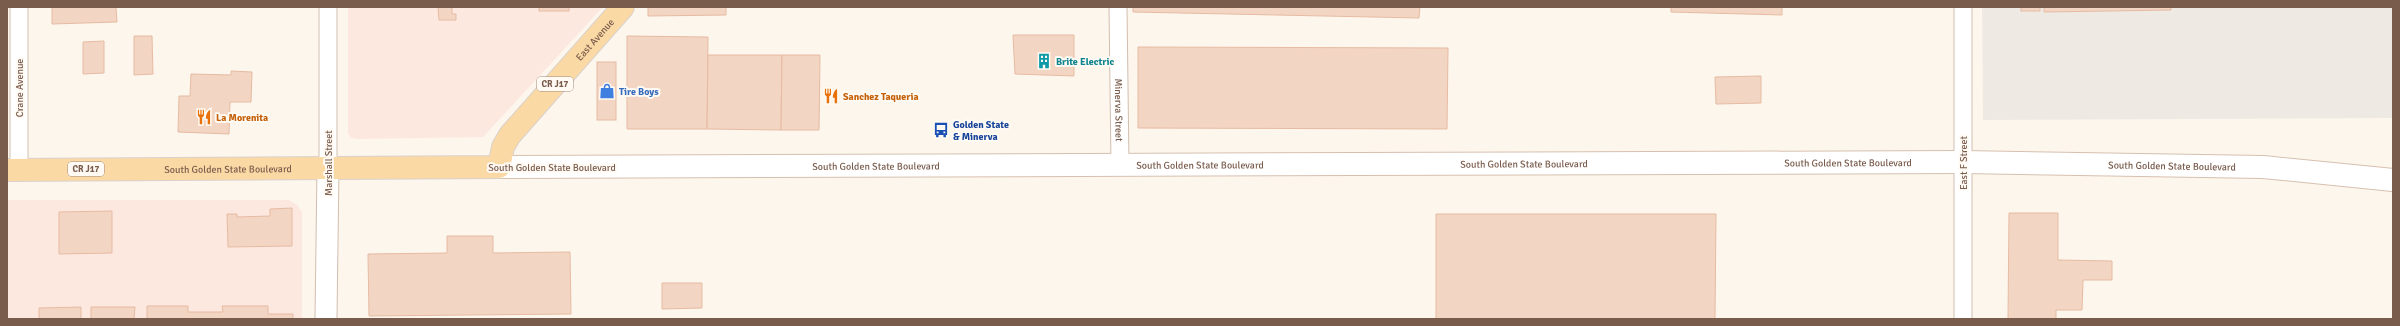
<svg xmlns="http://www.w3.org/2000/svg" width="2400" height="326" viewBox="0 0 2400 326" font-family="Signika,sans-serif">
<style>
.commercial{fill:#fde8e0}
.industrial{fill:#efe9e4}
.building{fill:#f3d5c3;stroke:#e6bba3}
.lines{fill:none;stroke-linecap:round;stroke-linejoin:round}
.minor-casing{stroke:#d1beb0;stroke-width:19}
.tertiary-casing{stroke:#d1beb0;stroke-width:23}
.secondary-casing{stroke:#d6c0b0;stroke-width:24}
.primary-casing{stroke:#dad1cd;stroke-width:24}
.minor{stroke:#fff;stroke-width:17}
.tertiary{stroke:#fff;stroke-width:21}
.secondary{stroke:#fff;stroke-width:22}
.primary{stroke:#fbd9a5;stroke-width:22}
.labels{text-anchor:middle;stroke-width:4;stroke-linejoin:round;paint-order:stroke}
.shield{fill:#fffaf3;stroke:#a28b7f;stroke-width:1}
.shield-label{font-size:9px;font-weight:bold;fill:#7a5c4d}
.street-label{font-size:10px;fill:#7a5c4d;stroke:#fffaf3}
.culture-label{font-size:10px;font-weight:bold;fill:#0d838f;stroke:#fffaf3;text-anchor:start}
.shop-label{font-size:10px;font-weight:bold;fill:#366cbe;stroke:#fffaf3;text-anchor:start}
.food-label{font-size:10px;font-weight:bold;fill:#c56008;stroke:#fffaf3;text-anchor:start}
.transit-label{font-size:10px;font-weight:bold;fill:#164399;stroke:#fffaf3;text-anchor:start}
</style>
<rect width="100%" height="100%" fill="#fdf6ec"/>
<g class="commercial">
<polygon points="348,7 603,7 483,137 359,139 351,138 348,133"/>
<polygon points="7,200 289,200 297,205 302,212 302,319 7,319"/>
</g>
<polygon class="industrial" points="1982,7 2393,7 2393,118 1983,120"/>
<g class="building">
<polygon points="52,7 116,7 117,22 52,24"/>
<polygon points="438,7 452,7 452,14 456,14 456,20 439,20"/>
<rect x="539" y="7" width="30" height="4"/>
<polygon points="648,7 726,7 726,15 648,16"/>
<polygon points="1133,7 1420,7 1419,18 1133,12"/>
<polygon points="1671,7 1782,7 1782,15 1671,12"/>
<rect x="2021" y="7" width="19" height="4"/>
<polygon points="2044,7 2171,7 2171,10 2044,12"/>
<polygon points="1013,35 1074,35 1074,76 1015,74"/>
<polygon points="134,36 152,36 153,74 134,75"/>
<polygon points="627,36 708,37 707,129 627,129"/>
<polygon points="104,41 104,73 83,74 83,42"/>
<polygon points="1138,47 1448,48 1447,129 1138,128"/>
<polygon points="708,55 782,55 781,130 707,129"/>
<polygon points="782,55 820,55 819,130 781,130"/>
<rect x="597" y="62" width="19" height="58"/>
<polygon points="231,71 252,72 251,102 230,102 229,134 178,132 179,96 190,96 191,74 231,75"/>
<polygon points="1761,76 1761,103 1716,104 1715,77"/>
<polygon points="292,208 292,246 228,247 227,214 237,214 237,217 270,216 270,209"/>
<polygon points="112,211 112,253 59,254 59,212"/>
<polygon points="2009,213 2058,213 2058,260 2112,261 2112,280 2083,280 2082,310 2056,310 2056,319 2008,319"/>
<polygon points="1436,214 1716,214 1715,319 1436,319"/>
<polygon points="447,236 493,236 493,253 570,252 571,314 369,316 368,254 447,253"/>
<polygon points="662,283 702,283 702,308 662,309"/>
<polygon points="147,306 188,306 188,312 223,312 222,306 268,306 268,314 293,314 293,319 147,319"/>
<polygon points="81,307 81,319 39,319 39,308"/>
<polygon points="91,307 135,307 134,319 91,319"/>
</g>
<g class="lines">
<defs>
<g id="minor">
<polyline points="328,7 328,168"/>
<path id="s1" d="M1118,7L1120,165"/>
<polyline points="1963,7 1963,319"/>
<polyline points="19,169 19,7"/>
</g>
<polyline id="tertiary" points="326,319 328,168"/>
<g id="secondary">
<path id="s2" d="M499,167L1963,162L2263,167L2393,180"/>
</g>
<g id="primary">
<path id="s3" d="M7,170L499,167L503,147L510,135L623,7"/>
</g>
</defs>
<use href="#minor" class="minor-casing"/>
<use href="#tertiary" class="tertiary-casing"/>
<use href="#secondary" class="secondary-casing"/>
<use href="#primary" class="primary-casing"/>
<use href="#minor" class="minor"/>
<use href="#tertiary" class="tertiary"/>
<use href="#secondary" class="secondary"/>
<use href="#primary" class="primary"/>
</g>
<defs>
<symbol id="building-bare" viewBox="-9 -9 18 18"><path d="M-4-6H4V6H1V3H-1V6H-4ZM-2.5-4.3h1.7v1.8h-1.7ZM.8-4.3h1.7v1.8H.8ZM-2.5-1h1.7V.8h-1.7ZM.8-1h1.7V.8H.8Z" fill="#0f9aa8" stroke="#fffaf3" stroke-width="2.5" paint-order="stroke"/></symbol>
<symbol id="shop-bare" viewBox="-9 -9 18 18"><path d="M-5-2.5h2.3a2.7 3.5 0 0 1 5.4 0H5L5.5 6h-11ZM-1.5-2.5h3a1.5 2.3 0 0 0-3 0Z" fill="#3f7fe0" stroke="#fffaf3" stroke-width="2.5" paint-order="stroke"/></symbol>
<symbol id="restaurant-bare" viewBox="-9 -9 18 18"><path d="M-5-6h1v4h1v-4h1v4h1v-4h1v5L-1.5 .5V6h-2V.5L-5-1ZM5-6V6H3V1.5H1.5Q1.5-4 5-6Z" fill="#e8710a" stroke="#fffaf3" stroke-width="2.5" paint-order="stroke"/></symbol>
<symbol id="bus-bare" viewBox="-9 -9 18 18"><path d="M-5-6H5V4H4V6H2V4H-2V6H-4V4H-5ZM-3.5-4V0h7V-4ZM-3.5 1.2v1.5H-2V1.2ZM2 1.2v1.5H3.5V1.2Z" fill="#1a4fb4" stroke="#fffaf3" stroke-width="2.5" paint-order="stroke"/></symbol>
</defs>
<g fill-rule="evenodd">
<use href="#building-bare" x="1033" y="50" width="22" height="22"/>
<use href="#shop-bare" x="596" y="80" width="22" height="22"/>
<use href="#restaurant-bare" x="820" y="85" width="22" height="22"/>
<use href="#restaurant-bare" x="193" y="106" width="22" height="22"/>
<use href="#bus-bare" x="930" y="119" width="22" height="22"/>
</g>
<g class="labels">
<g class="shield">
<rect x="537" y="77" width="36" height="14" rx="3"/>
<rect x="68" y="162" width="36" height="14" rx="3"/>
</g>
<g class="shield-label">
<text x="555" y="87">CR J17</text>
<text x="86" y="172">CR J17</text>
</g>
<g class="street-label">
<text dy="4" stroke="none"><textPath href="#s3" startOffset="654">East Avenue</textPath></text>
<text transform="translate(19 88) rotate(-90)" y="4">Crane Avenue</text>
<text dy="4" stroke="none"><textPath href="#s1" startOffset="103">Minerva Street</textPath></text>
<text transform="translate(328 163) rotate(-90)" y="4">Marshall Street</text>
<text dy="4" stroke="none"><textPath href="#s2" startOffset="1349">South Golden State Boulevard</textPath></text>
<text transform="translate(1963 163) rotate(-90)" y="4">East F Street</text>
<text dy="4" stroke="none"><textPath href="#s2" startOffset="1025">South Golden State Boulevard</textPath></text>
<text dy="4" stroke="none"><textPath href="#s2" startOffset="701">South Golden State Boulevard</textPath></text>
<text dy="4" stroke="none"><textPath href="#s2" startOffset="1673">South Golden State Boulevard</textPath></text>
<text dy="4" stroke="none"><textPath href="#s2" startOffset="377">South Golden State Boulevard</textPath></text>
<text x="552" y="171">South Golden State Boulevard</text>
<text dy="4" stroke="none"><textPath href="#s3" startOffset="221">South Golden State Boulevard</textPath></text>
</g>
<g class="culture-label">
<text x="1056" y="65">Brite Electric</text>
</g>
<g class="shop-label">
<text x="619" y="95">Tire Boys</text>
</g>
<g class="food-label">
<text x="843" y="100">Sanchez Taqueria</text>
<text x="216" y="121">La Morenita</text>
</g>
<g class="transit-label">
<text x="953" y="128">Golden State<tspan x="953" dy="12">&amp; Minerva</tspan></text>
</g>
</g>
<rect width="2400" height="326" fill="none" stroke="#7a5c4d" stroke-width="16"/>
</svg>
